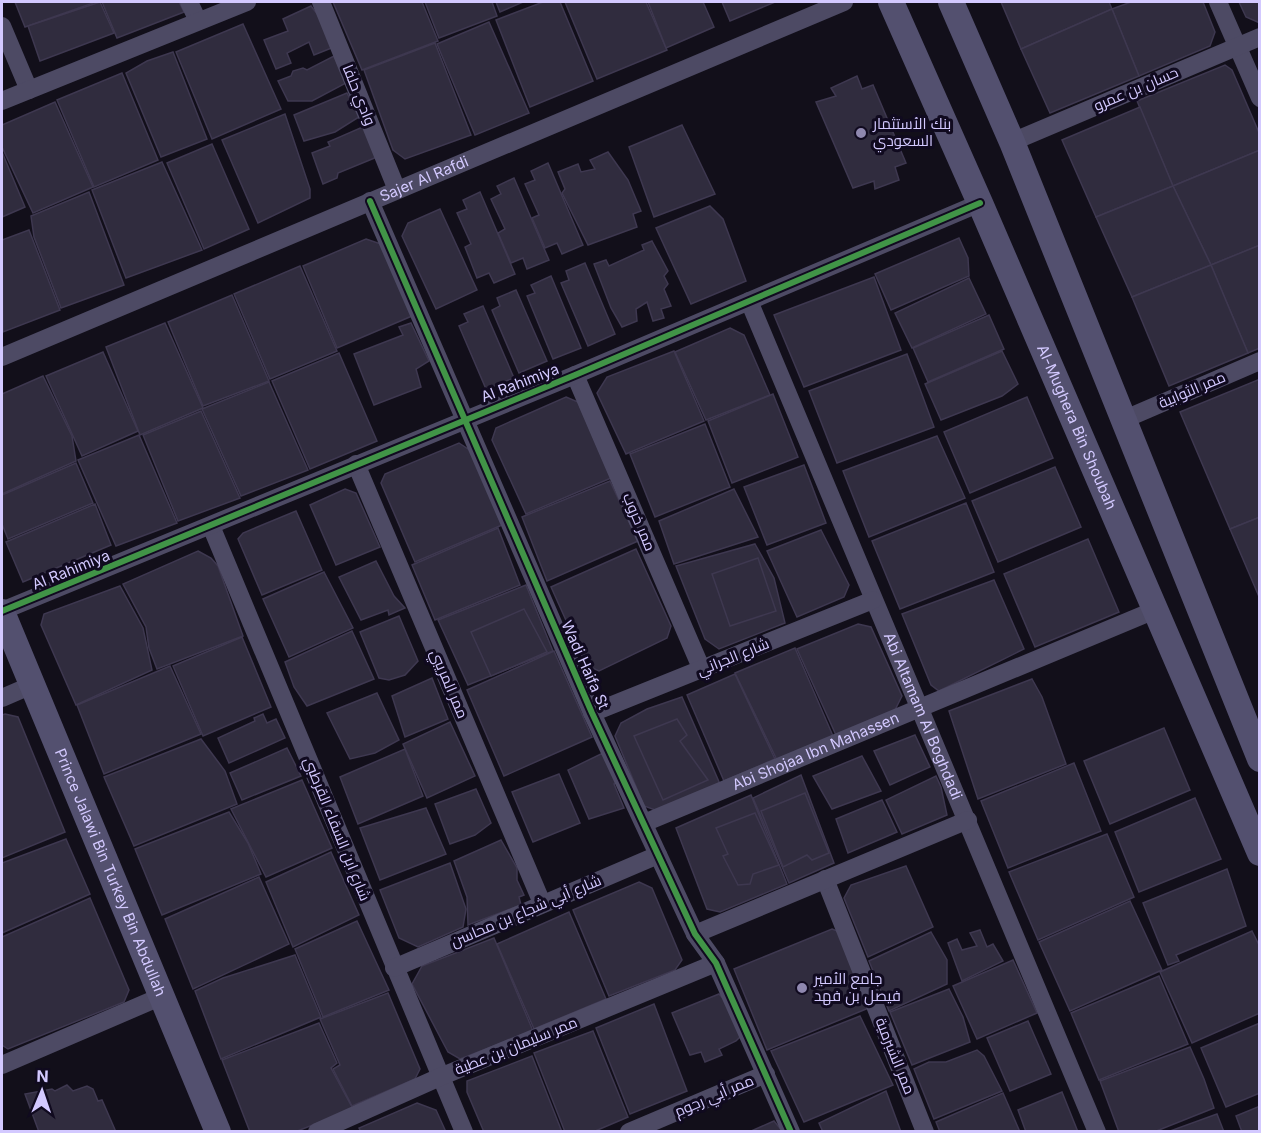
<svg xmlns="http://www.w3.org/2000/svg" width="1261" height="1133" viewBox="0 0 1261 1133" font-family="Inter,Cairo,sans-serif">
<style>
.building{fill:#302c3e;stroke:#3e3850;stroke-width:1.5}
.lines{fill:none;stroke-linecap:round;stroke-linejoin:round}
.street{stroke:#4d4a64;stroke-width:18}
.secondary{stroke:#53506f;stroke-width:26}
.cycleway-casing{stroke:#100a1f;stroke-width:10}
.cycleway{stroke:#419447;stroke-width:6}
.poi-dot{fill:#8f88af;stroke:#100a1f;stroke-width:2}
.labels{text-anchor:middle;stroke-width:6;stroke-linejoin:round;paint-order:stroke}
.street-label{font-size:15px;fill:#d3c9ff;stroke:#100a1f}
.poi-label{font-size:15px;fill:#d3c9ff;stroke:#100a1f;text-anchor:start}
</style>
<rect width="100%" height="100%" fill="#120f1a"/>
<g class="building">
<polygon points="15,2 96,2 25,27"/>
<polygon points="100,2 114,33 40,61 28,26"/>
<polygon points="102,2 179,2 184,12 117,38"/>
<polygon points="333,2 422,2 438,41 362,70"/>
<polygon points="425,2 492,2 497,16 439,38"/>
<polygon points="496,2 523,2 500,12"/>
<polygon points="543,2 560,2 593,81 530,107 496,20"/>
<polygon points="565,2 646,2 667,50 597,79"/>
<polygon points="648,2 703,2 714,27 666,48"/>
<polygon points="722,2 775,2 730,21"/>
<polygon points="1001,2 1109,2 1112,9 1021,49"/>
<polygon points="1131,2 1203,2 1215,32 1210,46 1139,76 1112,9"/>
<polygon points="1239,2 1260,2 1260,23 1246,17"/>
<polygon points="311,6 329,29 334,47 314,55 309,42 287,53 291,63 276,69 264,40 288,31 283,19"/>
<polygon points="1112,9 1139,76 1050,113 1021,49"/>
<polygon points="489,22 529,113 475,135 437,44"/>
<polygon points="243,24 281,109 212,139 176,52"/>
<polygon points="435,43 471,135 405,159 393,150 364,70"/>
<polygon points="173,52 207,139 161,157 126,73 147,61"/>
<polygon points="334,56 346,83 312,101 288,101 278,81 291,76 293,71 303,68 307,70"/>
<polygon points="1225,65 1232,70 1260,135 1260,150 1173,186 1137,101"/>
<polygon points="122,73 158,160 94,187 57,100"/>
<polygon points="857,76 862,89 873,85 906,163 895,167 899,180 875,189 874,181 853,188 816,102 836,96 831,88"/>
<polygon points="347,93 359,117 335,132 304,141 294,115"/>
<polygon points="55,102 93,187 33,213 2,147 2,125"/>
<polygon points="1140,107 1173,186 1096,217 1062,140"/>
<polygon points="285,114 310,189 310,198 258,223 222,140"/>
<polygon points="682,125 715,194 654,217 629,147"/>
<polygon points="365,126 377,157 338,173 337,178 323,184 312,153 330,146 328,142"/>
<polygon points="212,144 249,229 204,249 167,163"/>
<polygon points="1260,150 1260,245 1211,265 1173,186"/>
<polygon points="2,152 25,207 2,217"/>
<polygon points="608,152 628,180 641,211 633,214 637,227 588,245 562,193 565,189 558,172 578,164 581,172 595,169 590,160"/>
<polygon points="162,162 202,250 126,278 92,190"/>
<polygon points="548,163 583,245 562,254 557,243 545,248 532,218 539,215 525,184 535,180 531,171"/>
<polygon points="514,178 549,260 527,269 523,258 511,263 498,233 505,229 491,199 501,194 497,186"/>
<polygon points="1173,186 1211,265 1132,297 1096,217"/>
<polygon points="89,192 124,285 61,308 34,237 31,216"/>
<polygon points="480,192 515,274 494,283 489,273 477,278 465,247 471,244 457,213 467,209 463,200"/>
<polygon points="710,206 723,219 746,281 691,304 656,228"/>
<polygon points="440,209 477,290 436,309 402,236 408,223"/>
<polygon points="29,230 60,310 3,332 2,240"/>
<polygon points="959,238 968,258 969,276 891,310 875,274"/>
<polygon points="366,239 381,244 412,316 337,348 303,266"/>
<polygon points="652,241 668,271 664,276 668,284 664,289 671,306 661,309 664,318 653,321 647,302 636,309 637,321 622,327 611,308 594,264 606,260 609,266 644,250 642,245"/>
<polygon points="1260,245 1260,348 1248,353 1211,265"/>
<polygon points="585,263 615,334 588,346 561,283 569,280 566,271"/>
<polygon points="1211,265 1248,353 1169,386 1132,297"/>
<polygon points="300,266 337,351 270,379 234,294"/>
<polygon points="551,276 581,348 553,359 527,296 535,293 531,285"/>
<polygon points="874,277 901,350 804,387 774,315"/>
<polygon points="969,278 986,314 912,348 895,313"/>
<polygon points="516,290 547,361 519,373 492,310 500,306 497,298"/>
<polygon points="232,295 269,381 203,406 168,322"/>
<polygon points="483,306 514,378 486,389 459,326 468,322 464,314"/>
<polygon points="989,315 1004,349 928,382 913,348"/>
<polygon points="165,323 203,408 140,435 106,347"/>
<polygon points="411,323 429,361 416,369 421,387 374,405 354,354 403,335 399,327"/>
<polygon points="730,328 744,335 770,395 706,420 675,352"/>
<polygon points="674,351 704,421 626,454 597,393 607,377"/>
<polygon points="1002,351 1018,384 1002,396 941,420 925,384"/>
<polygon points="103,352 138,431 82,456 46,376"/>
<polygon points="339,353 377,441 310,469 272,381"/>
<polygon points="907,354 934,427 837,463 809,391"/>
<polygon points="43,376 72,436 76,461 2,494 2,394"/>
<polygon points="1260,379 1260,517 1230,529 1180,412"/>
<polygon points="269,382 308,470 241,496 202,409"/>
<polygon points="773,394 798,457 732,483 708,421"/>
<polygon points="566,397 578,402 611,478 526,514 492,440 496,428"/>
<polygon points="1027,397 1053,458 970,493 944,432"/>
<polygon points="201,411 240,498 178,521 143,435"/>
<polygon points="705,424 730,487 655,517 630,454"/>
<polygon points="139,435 177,523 116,546 78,460"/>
<polygon points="937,436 965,498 869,537 843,471"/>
<polygon points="459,443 471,451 502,525 415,562 381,483 385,474"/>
<polygon points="76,463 93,503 8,539 2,524 2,495"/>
<polygon points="804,465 826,523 767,545 744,487"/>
<polygon points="1055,467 1081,527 998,562 972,501"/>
<polygon points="610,481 638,541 547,581 522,517"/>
<polygon points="345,489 356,493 380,547 336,565 310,505"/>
<polygon points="734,489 758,537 674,564 659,521"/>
<polygon points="966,503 994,572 900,609 872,541"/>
<polygon points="95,504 111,545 23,582 6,542"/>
<polygon points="296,511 322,570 262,595 238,539 243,533"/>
<polygon points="1260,517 1260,599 1230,529"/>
<polygon points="498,528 520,585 435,620 412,565"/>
<polygon points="821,530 849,585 844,597 797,617 767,551"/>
<polygon points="1088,539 1119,612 1035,647 1004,574"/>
<polygon points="755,544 774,578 785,623 719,649 705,639 676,566"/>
<polygon points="636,549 671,626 667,638 599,671 586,665 551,587"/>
<polygon points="198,551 211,558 218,566 243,636 157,669 149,648 146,627 123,584"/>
<polygon points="758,558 776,611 730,626 712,574"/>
<polygon points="376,561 394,596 405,608 389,615 388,610 361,620 339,577"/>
<polygon points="324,572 353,628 289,657 263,599"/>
<polygon points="994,580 1024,649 939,691 931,685 902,614"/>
<polygon points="526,585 553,651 468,685 438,620"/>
<polygon points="120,586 143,628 152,670 76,705 41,625 44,614"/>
<polygon points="524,609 547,652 491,676 471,632"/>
<polygon points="399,616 418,661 405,675 389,680 379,678 360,632"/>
<polygon points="858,624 871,627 902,696 894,712 836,735 797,649"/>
<polygon points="352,631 374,679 307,706 294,687 285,662"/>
<polygon points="242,637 271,707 203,736 173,666"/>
<polygon points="795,648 833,736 777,760 735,673"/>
<polygon points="554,651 592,737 504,776 467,690"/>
<polygon points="170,666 201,734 104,774 77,705"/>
<polygon points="735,674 775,759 724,781 687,695"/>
<polygon points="432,678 448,719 405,737 392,696"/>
<polygon points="1032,679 1042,697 1066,764 978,799 949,711"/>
<polygon points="377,693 399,740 375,753 350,759 327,713"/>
<polygon points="682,697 720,784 658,811 644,806 615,736 621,723 647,709"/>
<polygon points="5,714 18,717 65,832 2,858 2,715"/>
<polygon points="263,714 267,723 276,719 285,738 229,763 218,738 255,721 254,718"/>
<polygon points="677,719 687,735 680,741 708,780 663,800 634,736"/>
<polygon points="450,722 475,776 427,798 403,744"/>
<polygon points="1164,728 1190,790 1110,824 1084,761"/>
<polygon points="915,735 930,767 890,785 874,751"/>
<polygon points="201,739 225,771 237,804 134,846 104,777"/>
<polygon points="287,748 301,776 242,800 230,773"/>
<polygon points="405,749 423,796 358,824 340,777"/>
<polygon points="603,753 620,780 614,784 624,808 589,819 568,770"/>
<polygon points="862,756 881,791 832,809 813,776"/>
<polygon points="1074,763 1101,831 1008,868 981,801"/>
<polygon points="559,774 580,823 533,842 512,792"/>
<polygon points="801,775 834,863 789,883 753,798"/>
<polygon points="936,776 941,787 947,815 902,834 886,800"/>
<polygon points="302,780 332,848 266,877 231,809"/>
<polygon points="476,789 491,823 475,835 450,844 435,804"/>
<polygon points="805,793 829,853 812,860 807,855 783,867 761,811"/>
<polygon points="751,795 787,884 720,912 707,909 676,828"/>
<polygon points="1195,798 1221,859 1139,892 1115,832"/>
<polygon points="882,800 897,832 848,853 836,819"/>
<polygon points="426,808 446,854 380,880 360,828"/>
<polygon points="229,812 248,843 261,874 162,915 135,849"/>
<polygon points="755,813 779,865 753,874 750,884 738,885 723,856 728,854 716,828"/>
<polygon points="1107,834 1134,897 1038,940 1009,872"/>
<polygon points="66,839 90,894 2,933 2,863"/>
<polygon points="501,840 517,868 517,880 524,895 519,897 521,905 468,925 467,897 454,861"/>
<polygon points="331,852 359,915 293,947 266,882"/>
<polygon points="450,863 466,909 463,927 418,947 399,938 380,890"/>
<polygon points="906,866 933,927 868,957 844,898 851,885"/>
<polygon points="1227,869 1246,926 1176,955 1179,961 1168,965 1143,903"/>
<polygon points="259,877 289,944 193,989 165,919"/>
<polygon points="639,882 652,888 682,960 675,970 609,996 573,910"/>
<polygon points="90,898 129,990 124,1002 8,1049 2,1045 2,937"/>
<polygon points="1130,901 1162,970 1070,1011 1039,942"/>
<polygon points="569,912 606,999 534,1029 497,944"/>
<polygon points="357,921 389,990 323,1017 295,949"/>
<polygon points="832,929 840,932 871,1007 767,1050 734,969"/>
<polygon points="980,930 987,947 993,944 1003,961 962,981 948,943 957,939 962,950 977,946 970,933"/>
<polygon points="1252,931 1260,947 1260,1013 1192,1043 1160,972"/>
<polygon points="931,932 947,960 947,984 889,1011 869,961"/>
<polygon points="494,938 533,1031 460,1059 448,1052 412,984 422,966"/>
<polygon points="295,955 321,1017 221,1059 195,991 223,978"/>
<polygon points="1013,960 1037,1013 977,1039 953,986"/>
<polygon points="1159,976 1188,1044 1099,1080 1071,1013"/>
<polygon points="949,989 963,1017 970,1042 912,1065 890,1012"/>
<polygon points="388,993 420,1069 415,1079 352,1106 333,1069 340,1065 320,1019"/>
<polygon points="719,994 726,1002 742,1035 736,1041 719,1049 722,1055 705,1062 701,1052 690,1055 672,1013"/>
<polygon points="654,1004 687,1091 630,1114 596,1028"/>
<polygon points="860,1016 893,1085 804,1122 771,1051"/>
<polygon points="1028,1021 1051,1074 1010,1091 987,1038"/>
<polygon points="319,1023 337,1063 331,1068 353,1109 295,1132 250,1132 222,1060"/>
<polygon points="1260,1023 1260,1093 1226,1107 1201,1048"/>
<polygon points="593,1031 628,1117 593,1132 565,1132 534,1053"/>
<polygon points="1190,1047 1204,1079 1214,1108 1154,1132 1119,1132 1100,1081"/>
<polygon points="977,1050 984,1056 1002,1091 934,1119 914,1069 929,1062 946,1062"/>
<polygon points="532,1056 562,1132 484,1132 467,1092 467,1081"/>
<polygon points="67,1085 73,1091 87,1086 93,1089 98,1101 102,1100 116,1132 39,1132 25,1094 52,1089 55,1091"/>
<polygon points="886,1091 901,1132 823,1132 819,1123"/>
<polygon points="1062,1092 1078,1132 1026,1132 1018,1110"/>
<polygon points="1003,1093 1020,1132 940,1132 936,1122"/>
<polygon points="417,1103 436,1110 446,1132 361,1132 359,1128"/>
<polygon points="1260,1106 1260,1132 1242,1132 1236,1116"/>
<polygon points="1217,1114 1224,1132 1170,1132 1170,1131"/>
<polygon points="774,1121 783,1132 749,1132"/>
</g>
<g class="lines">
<g class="street">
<polyline points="189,2 198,21"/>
<polyline points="321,2 397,190"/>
<polyline points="1218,2 1260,98"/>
<polyline points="2,26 29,90"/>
<polyline points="2,101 247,2"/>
<polyline points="1012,142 1260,37"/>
<polyline points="370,201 592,713 695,934 716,963 791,1132"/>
<path id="s1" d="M749,301L1097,1132"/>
<path id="s2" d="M2,357L844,2"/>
<polyline points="575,375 702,670"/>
<polyline points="1125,419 1260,361"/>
<polyline points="356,464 542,903"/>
<polyline points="211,526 464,1132"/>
<polyline points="2,611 575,375 980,203"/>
<polyline points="2,698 32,685"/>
<polyline points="592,713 873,600"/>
<path id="s3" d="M644,823L1155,610"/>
<polyline points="825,879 925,1132"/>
<polyline points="695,934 968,820"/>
<polyline points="394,968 658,855"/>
<polyline points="2,1065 160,997"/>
<polyline points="317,1132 440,1077 716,963"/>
<polyline points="629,1132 766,1074"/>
</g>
<g class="secondary">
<path id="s4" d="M891,2L980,203L1260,853"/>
<polyline points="951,2 1012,142 1260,759"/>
<path id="s5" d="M2,612L218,1132"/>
</g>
<defs>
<g id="cycleway">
<polyline points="370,201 592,713 695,934 716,963 791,1132"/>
<polyline points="2,611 575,375 980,203"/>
</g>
</defs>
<use href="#cycleway" class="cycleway-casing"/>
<use href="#cycleway" class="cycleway"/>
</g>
<g class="poi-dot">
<circle cx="861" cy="133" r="6"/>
<circle cx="802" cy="988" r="6"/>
</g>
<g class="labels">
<g class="street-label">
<text transform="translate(1136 89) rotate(-23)" y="5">حسان بن عمرو</text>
<text transform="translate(359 95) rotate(68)" y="5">وادي حلفا</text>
<text dy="5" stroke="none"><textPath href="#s2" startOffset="458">Sajer Al Rafdi</textPath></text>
<text transform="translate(520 383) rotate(-21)" y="5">Al Rahimiya</text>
<text transform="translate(1192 390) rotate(-23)" y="5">ممر الثوابية</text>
<text dy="5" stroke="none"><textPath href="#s4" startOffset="464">Al-Mughera Bin Shoubah</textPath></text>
<text transform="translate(639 522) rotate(67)" y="5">ممر خروب</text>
<text transform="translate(71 570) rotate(-22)" y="5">Al Rahimiya</text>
<text transform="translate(733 657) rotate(-22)" y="5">شارع الجراني</text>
<text transform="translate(585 665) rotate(66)" y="5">Wadi Haifa St</text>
<text transform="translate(449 684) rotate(67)" y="5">ممر المريبي</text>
<text dy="5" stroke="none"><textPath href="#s1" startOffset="450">Abi Altamam Al Boghdadi</textPath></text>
<text dy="5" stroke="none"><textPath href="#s3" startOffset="186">Abi Shojaa Ibn Mahassen</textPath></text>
<text transform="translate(337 829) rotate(68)" y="5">شارع ابن السقاء القرطبي</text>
<text dy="5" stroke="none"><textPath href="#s5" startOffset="282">Prince Jalawi Bin Turkey Bin Abdullah</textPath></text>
<text transform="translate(526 911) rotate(-23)" y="5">شارع أبي شجاع بن محاسن</text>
<text transform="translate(516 1046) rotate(-22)" y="5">ممر سليمان بن عطية</text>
<text transform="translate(895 1056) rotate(68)" y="5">ممر الشبرمية</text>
<text transform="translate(714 1096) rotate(-23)" y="5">ممر أبي رجوم</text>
</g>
<g class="poi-label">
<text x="873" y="129">بنك الأستثمار<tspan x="873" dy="17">السعودي</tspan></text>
<text x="814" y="984">جامع الأمير<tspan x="814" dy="17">فيصل بن فهد</tspan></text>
</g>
</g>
<rect width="1261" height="1133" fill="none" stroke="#d3c9ff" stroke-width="6"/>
<g transform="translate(42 1091) rotate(2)" stroke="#100a1f" stroke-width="4.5" paint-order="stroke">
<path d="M0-4.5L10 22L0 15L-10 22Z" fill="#d3c9ff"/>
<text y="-9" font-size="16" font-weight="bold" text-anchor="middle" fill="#d3c9ff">N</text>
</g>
</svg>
